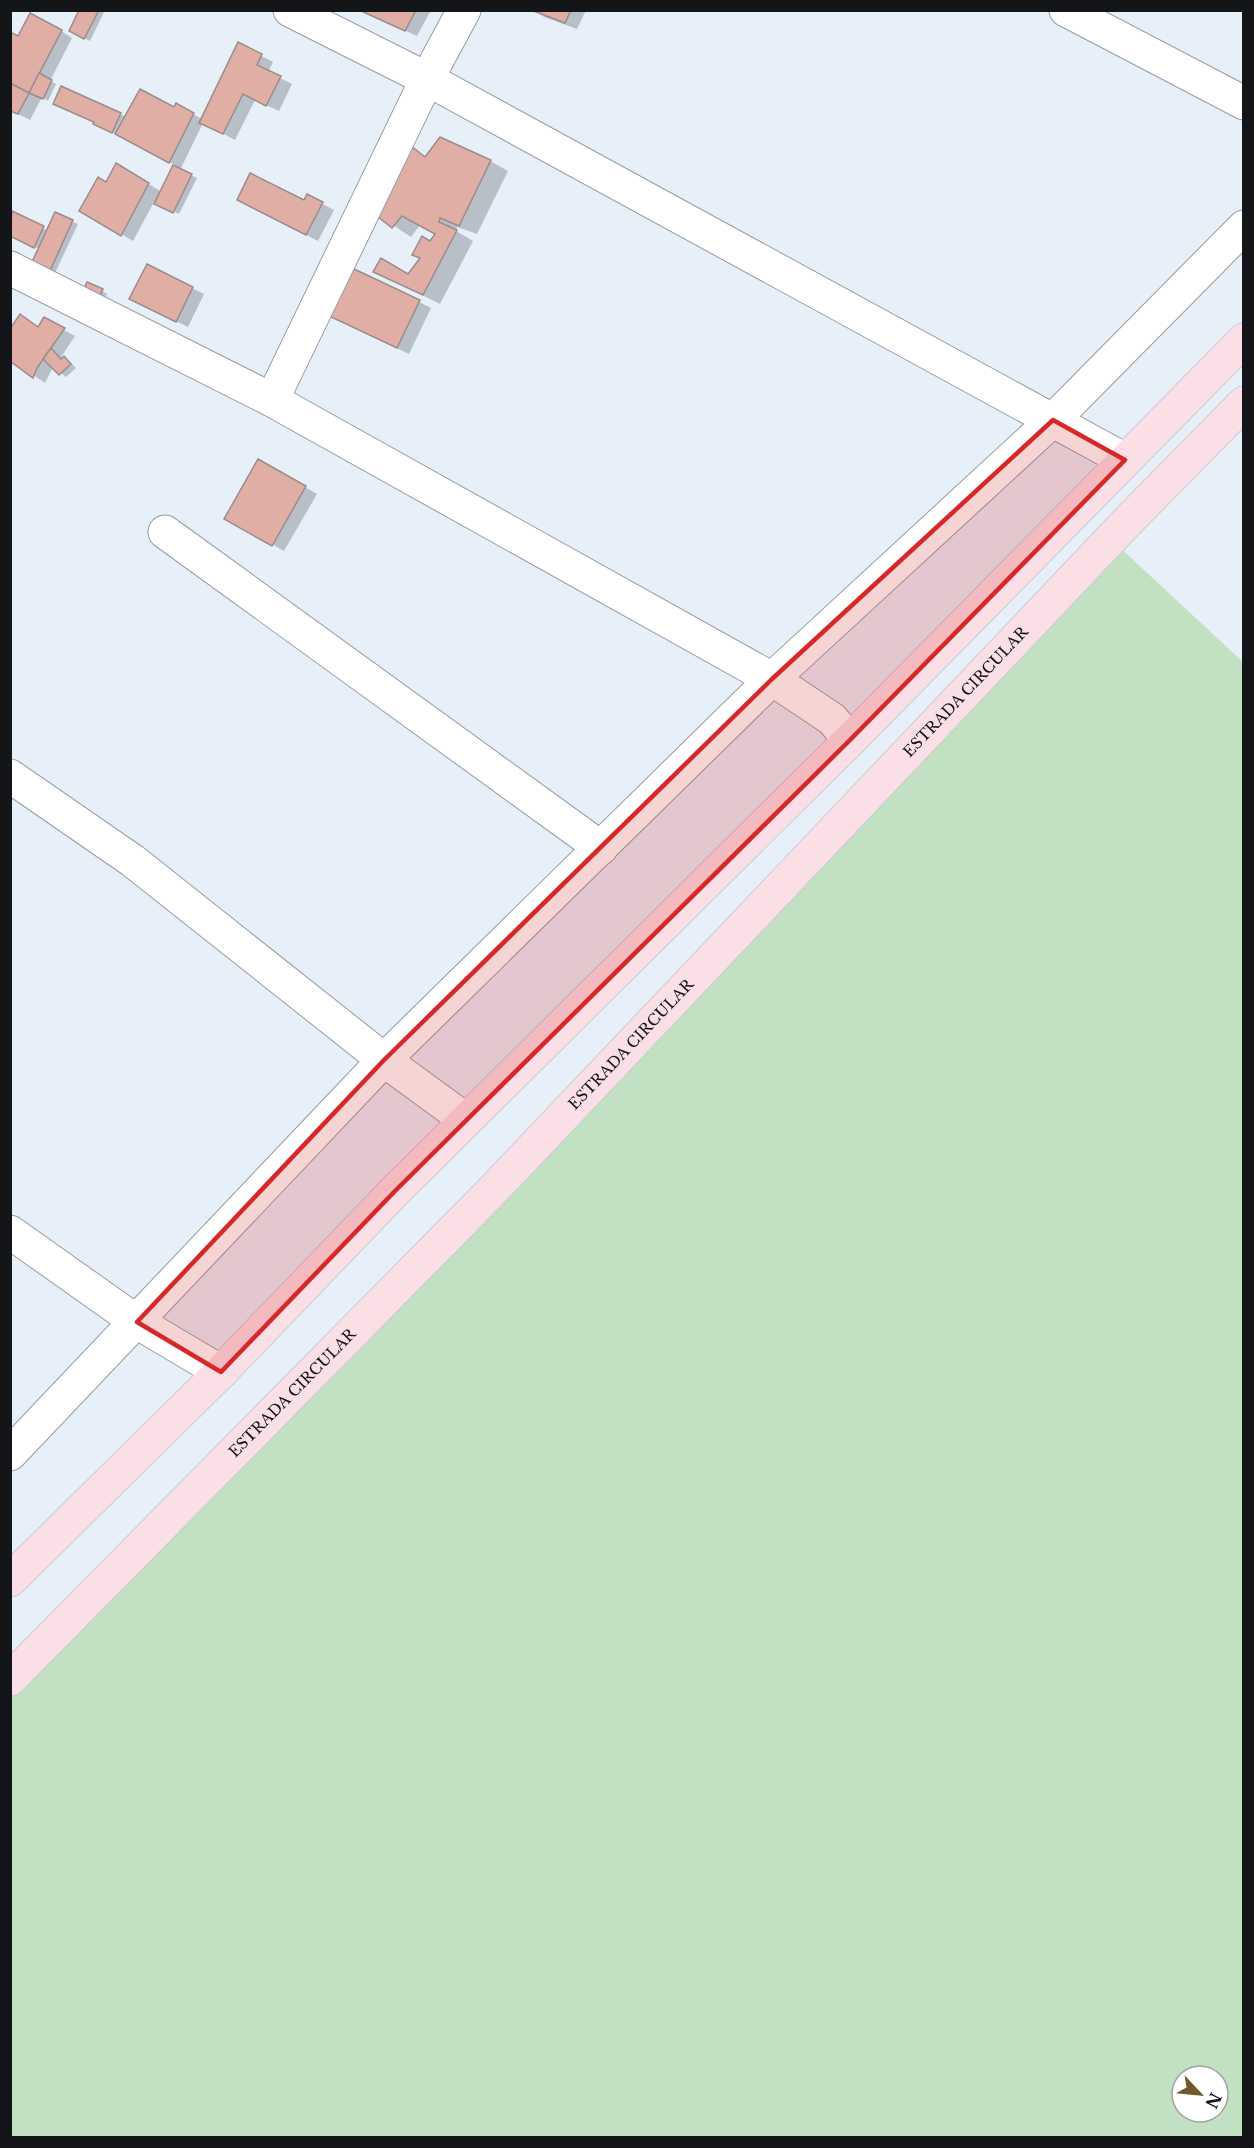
<svg xmlns="http://www.w3.org/2000/svg" width="1254" height="2148" viewBox="0 0 1254 2148" font-family="'Libre Baskerville',serif">
<style>
.green{fill:#c2e1c2;fill-rule:evenodd}
.shadow{fill:#0003}
.building{fill:#e1aea6;stroke:#998c8b;stroke-width:1.5}
.lines{fill:none;stroke-linecap:round;stroke-linejoin:round}
.minor-casing{stroke:#959ca5;stroke-width:35}
.major-casing{stroke:#cbcccc;stroke-width:35}
.minor{stroke:#fff;stroke-width:33}
.major{stroke:#fbdfe6;stroke-width:33}
.marked{fill:#d62828;fill-opacity:0.2;stroke:#d62828;stroke-width:4.5;stroke-linejoin:round}
.labels{text-anchor:middle;stroke-width:5;stroke-linejoin:round;paint-order:stroke}
.street-label{font-size:15px;fill:#131519;stroke:#fff}
</style>
<rect width="100%" height="100%" fill="#e7eff9"/>
<path class="green" d="M1101,530L1243,662V2137H11L10,1680ZM1182,2076H1218V2112H1182Z"/>
<g class="shadow">
<polygon points="81,10 105,10 90,41 71,31"/>
<polygon points="360,10 431,10 417,36"/>
<polygon points="534,10 586,10 577,29 544,17"/>
<polygon points="61,31 72,38 50,81 56,84 48,101 42,97 30,120 10,110 19,38"/>
<polygon points="239,44 273,62 268,72 292,84 279,111 255,100 235,140 203,123 180,170 197,178 179,214 154,202 133,241 81,211 107,184 117,165 162,192 175,165 55,103 61,88 126,117 175,109 177,105 202,119"/>
<polygon points="411,148 427,157 490,161 508,171 477,234 457,227 456,231 473,241 440,304 375,272 408,276 437,234 420,225 411,237 379,216"/>
<polygon points="307,196 334,210 318,241 251,206 304,202"/>
<polygon points="12,213 48,231 56,214 78,224 55,273 39,265 39,249 10,235 10,217"/>
<polygon points="192,288 204,294 188,327 143,305"/>
<polygon points="102,291 107,294 101,309 86,302"/>
<polygon points="419,302 431,308 409,354 342,322"/>
<polygon points="44,319 75,336 61,357 69,361 76,368 66,377 53,367 45,383 10,359 39,328"/>
<polygon points="259,461 317,494 284,551 226,518"/>
</g>
<g class="building">
<polygon points="79,10 99,10 84,39 69,31"/>
<polygon points="359,10 416,10 405,31"/>
<polygon points="531,10 571,10 565,23"/>
<polygon points="30,13 62,30 29,93 10,83 10,32 18,36"/>
<polygon points="238,42 262,54 257,65 281,76 266,106 243,94 223,134 199,123"/>
<polygon points="39,73 52,80 43,99 29,93"/>
<polygon points="10,83 29,93 18,114 10,111"/>
<polygon points="61,86 121,113 112,133 93,124 94,122 53,104"/>
<polygon points="140,89 174,107 176,103 194,113 169,163 115,134"/>
<polygon points="440,137 491,160 459,226 440,218 439,222 457,230 423,295 373,272 381,258 408,274 420,258 412,255 422,236 430,241 435,234 402,216 392,228 377,216 411,146 425,157"/>
<polygon points="116,163 149,183 121,236 79,211 98,177 106,182"/>
<polygon points="173,165 192,174 173,213 154,204"/>
<polygon points="250,173 304,200 307,194 323,202 306,235 237,200"/>
<polygon points="12,211 44,226 34,248 10,236"/>
<polygon points="55,212 73,220 50,271 32,262"/>
<polygon points="147,264 193,287 176,322 129,299"/>
<polygon points="352,268 420,300 397,348 329,316"/>
<polygon points="87,282 103,289 95,307 79,300"/>
<polygon points="20,314 38,327 44,317 65,328 37,368 33,378 10,361 10,329"/>
<polygon points="51,348 61,359 64,356 71,364 59,375 43,359"/>
<polygon points="258,459 306,486 272,546 224,519"/>
</g>
<g class="lines">
<defs>
<g id="minor">
<polyline points="290,10 427,79 1125,460"/>
<polyline points="1066,10 1244,103"/>
<polyline points="10,268 272,400 772,679 832,719 850,740"/>
<polyline points="272,400 427,79 464,10"/>
<polyline points="165,532 601,848"/>
<polyline points="10,776 133,861 384,1060 466,1120"/>
<polyline points="10,1232 137,1322 221,1372"/>
<polyline points="10,1454 384,1060 772,679 1053,420 1244,227"/>
</g>
<g id="major">
<polyline points="10,1580 221,1372 395,1191 850,740 1244,340"/>
<path id="s1" d="M10,1679L493,1190L1127,522L1244,403"/>
</g>
</defs>
<use href="#minor" class="minor-casing"/>
<use href="#major" class="major-casing"/>
<use href="#minor" class="minor"/>
<use href="#major" class="major"/>
</g>
<path class="marked" d="M1053,420L1125,460L850,740L395,1191L221,1372L137,1322L384,1060L772,679Z"/>
<g class="labels">
<g class="street-label">
<text dy="5" stroke="none"><textPath href="#s1" startOffset="1374">ESTRADA CIRCULAR</textPath></text>
<text dy="5" stroke="none"><textPath href="#s1" startOffset="888">ESTRADA CIRCULAR</textPath></text>
<text dy="5" stroke="none"><textPath href="#s1" startOffset="402">ESTRADA CIRCULAR</textPath></text>
</g>
</g>
<rect width="1254" height="2148" fill="none" stroke="#131519" stroke-width="24"/>
<g transform="translate(1200 2094) rotate(116)"><circle r="28" fill="#ffffff" stroke="#a1a1a3" stroke-width="1.5"/>
<path d="M0-4.5L10 22L0 15L-10 22Z" fill="#74582b"/>
<text y="-9" font-size="16" font-weight="bold" text-anchor="middle" fill="#131519">N</text>
</g>
</svg>
